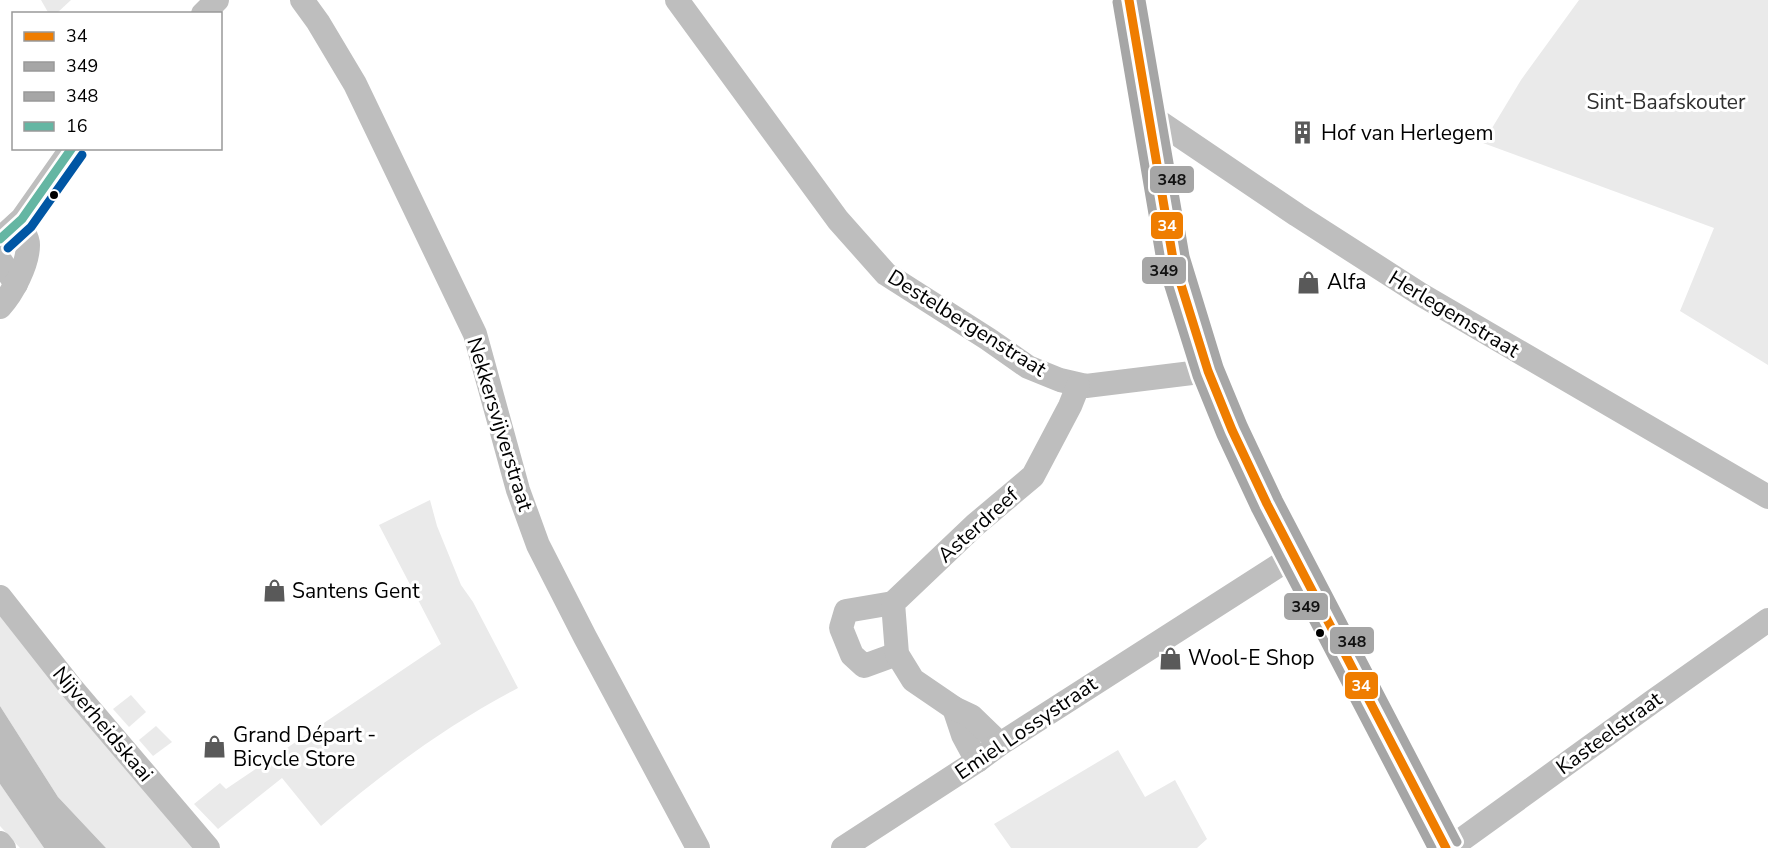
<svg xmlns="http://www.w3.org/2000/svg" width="1768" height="848" viewBox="0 0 1768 848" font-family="'Nunito Sans',sans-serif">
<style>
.green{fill:#eaeaea}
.water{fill:#bcbcbc}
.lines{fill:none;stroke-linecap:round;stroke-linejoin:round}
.major-casing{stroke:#dbdbdb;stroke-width:34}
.minor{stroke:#bebebe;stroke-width:24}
.major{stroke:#bdbdbd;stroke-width:32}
.bus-1-casing{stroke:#fff;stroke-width:14}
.bus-2-casing{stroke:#fff;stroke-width:14}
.bus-3-casing{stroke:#fff;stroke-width:14}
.bus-4-casing{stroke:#fff;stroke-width:14}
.bus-5-casing{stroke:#fff;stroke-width:14}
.bus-1{stroke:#ef7d00;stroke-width:9}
.bus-2{stroke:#a6a6a6;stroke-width:9}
.bus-3{stroke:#a6a6a6;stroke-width:9}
.bus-4{stroke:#64b6a3;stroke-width:9}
.bus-5{stroke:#0056a4;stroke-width:9}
.bus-dot{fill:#000;stroke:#fff;stroke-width:2}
.labels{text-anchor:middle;stroke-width:6;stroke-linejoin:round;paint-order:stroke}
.park-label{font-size:21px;fill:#303030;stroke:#fff}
.poi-label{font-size:21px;fill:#000;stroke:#fff;text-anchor:start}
.street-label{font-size:21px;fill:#000;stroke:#fff}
.line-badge{stroke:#fff;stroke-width:2}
.badge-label{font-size:16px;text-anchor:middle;font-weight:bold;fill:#fff}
.pale-badge-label{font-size:16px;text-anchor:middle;font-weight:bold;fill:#111}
</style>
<rect width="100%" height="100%" fill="#fff"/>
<g class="green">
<polygon points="41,0 71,0 57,13 49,14"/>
<polygon points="1579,0 1768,0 1768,365 1680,311 1714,228 1483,143 1521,80"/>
<path d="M430,500L437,526L461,585L473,602L518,688C447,725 381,774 321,826L282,778L218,829L194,804L220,783L226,789L441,644L379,525Z"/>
<polygon points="0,611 197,848 106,848 58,797 0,706"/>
<polygon points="131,695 146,712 129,727 113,709"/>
<polygon points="156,726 172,742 153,756 139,740"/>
<polygon points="1118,750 1145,797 1175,780 1207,839 1197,848 1011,848 994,824"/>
<polygon points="0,784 44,848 20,848 0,826"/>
</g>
<polygon class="water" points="0,706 58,797 106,848 44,848 0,784"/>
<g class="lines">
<defs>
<polyline id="major" points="1129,0 1173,259 1208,371 1232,430 1267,504 1446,848"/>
</defs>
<use href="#major" class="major-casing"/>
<g class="minor">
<polyline points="302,0 318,22 355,84 475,334 518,490 538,545 585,637 698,848"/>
<polyline points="677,0 838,220 886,274 988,339 1028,367 1060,380 1086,386 1208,371"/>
<polyline points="203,14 217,0"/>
<polyline points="1149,115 1297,215 1420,294 1768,497"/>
<polyline points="0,239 22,219 72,148"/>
<polyline points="0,260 16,284"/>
<path d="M0,307C13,293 28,264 28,245C28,237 22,230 17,224"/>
<polyline points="0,597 70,686 208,848"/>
<polyline points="893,603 846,611 841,628 852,655 864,666 897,654"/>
<polyline points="954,708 963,735 977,761"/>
<polyline points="1000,744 971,716 954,708 913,680 897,654 893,603 975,525 1033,476 1070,406 1078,386"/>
<polyline points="0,843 4,848"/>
<polyline points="843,848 977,761 1000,744 1295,555"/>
<polyline points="1450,848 1652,702 1768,620"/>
</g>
<use href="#major" class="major"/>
<defs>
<polyline id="bus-1" points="1129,0 1173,259 1208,371 1232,430 1267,504 1446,848"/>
<polyline id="bus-2" points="1117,2 1161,261 1197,376 1221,435 1256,510 1432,848"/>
<polyline id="bus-3" points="1141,0 1185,256 1219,367 1243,425 1278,499 1457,842"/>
<polyline id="bus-4" points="0,239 22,219 72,148"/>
<polyline id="bus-5" points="8,248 31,227 82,155"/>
</defs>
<use href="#bus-1" class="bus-1-casing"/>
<use href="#bus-2" class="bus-2-casing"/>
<use href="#bus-3" class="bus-3-casing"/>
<use href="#bus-4" class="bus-4-casing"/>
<use href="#bus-5" class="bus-5-casing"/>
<use href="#bus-1" class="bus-1"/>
<use href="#bus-2" class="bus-2"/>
<use href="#bus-3" class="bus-3"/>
<use href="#bus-4" class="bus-4"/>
<use href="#bus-5" class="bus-5"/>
</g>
<defs>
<symbol id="building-bare" viewBox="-9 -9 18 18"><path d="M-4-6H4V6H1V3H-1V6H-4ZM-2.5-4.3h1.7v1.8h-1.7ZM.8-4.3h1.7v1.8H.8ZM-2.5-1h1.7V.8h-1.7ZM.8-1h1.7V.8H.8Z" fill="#595959" stroke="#fff" stroke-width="2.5" paint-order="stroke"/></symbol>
<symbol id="shop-bare" viewBox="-9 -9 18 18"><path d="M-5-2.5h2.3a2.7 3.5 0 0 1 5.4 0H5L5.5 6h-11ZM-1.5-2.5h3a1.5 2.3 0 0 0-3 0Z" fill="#595959" stroke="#fff" stroke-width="2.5" paint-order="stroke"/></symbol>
</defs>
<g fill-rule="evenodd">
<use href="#building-bare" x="1286" y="116" width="33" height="33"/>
<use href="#shop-bare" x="1292" y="266" width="33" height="33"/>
<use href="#shop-bare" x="258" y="574" width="33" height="33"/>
<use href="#shop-bare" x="1154" y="642" width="33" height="33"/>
<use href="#shop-bare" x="198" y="730" width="33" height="33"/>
</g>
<g class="bus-dot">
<circle cx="54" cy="195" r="5"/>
<circle cx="1320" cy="633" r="5"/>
</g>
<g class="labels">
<g class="park-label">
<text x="1666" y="109">Sint-Baafskouter</text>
</g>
<g class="poi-label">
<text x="1321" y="140">Hof van Herlegem</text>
<text x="1327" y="289">Alfa</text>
<text x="292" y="598">Santens Gent</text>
<text x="1188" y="665">Wool-E Shop</text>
<text x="233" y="742">Grand Départ -<tspan x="233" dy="24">Bicycle Store</tspan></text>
</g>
<g class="street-label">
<text transform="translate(1454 314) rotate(31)" y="7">Herlegemstraat</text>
<text transform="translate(967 323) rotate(32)" y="7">Destelbergenstraat</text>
<text transform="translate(500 424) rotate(73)" y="7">Nekkersvijverstraat</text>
<text transform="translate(978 525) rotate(-42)" y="7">Asterdreef</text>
<text transform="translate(103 724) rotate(50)" y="7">Nijverheidskaai</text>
<text transform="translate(1026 728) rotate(-34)" y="7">Emiel Lossystraat</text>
<text transform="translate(1609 733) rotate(-36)" y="7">Kasteelstraat</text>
</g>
</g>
<g class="line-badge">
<rect x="1149" y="165" width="46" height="29" rx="6" fill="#a6a6a6"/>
<rect x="1150" y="211" width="34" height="29" rx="6" fill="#ef7d00"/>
<rect x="1141" y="256" width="46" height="29" rx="6" fill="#a6a6a6"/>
<rect x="1283" y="592" width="46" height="29" rx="6" fill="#a6a6a6"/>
<rect x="1329" y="626" width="46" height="29" rx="6" fill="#a6a6a6"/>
<rect x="1344" y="671" width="35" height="29" rx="6" fill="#ef7d00"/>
</g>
<g class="badge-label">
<text x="1167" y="231">34</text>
<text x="1361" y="691">34</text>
</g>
<g class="pale-badge-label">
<text x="1172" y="185">348</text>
<text x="1164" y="276">349</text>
<text x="1306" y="612">349</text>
<text x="1352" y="647">348</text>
</g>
<rect x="12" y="12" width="210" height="138" fill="#ffffff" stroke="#999999" stroke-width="1.5"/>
<rect x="24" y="32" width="30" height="9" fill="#ef7d00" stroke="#999999" stroke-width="1.5"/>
<text x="66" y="42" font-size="18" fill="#000000">34</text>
<rect x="24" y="62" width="30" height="9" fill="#a6a6a6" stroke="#999999" stroke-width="1.5"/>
<text x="66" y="72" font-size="18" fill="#000000">349</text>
<rect x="24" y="92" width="30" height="9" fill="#a6a6a6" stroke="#999999" stroke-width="1.5"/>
<text x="66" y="102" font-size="18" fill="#000000">348</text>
<rect x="24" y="122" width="30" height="9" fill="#64b6a3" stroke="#999999" stroke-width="1.5"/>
<text x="66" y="132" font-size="18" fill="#000000">16</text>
</svg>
